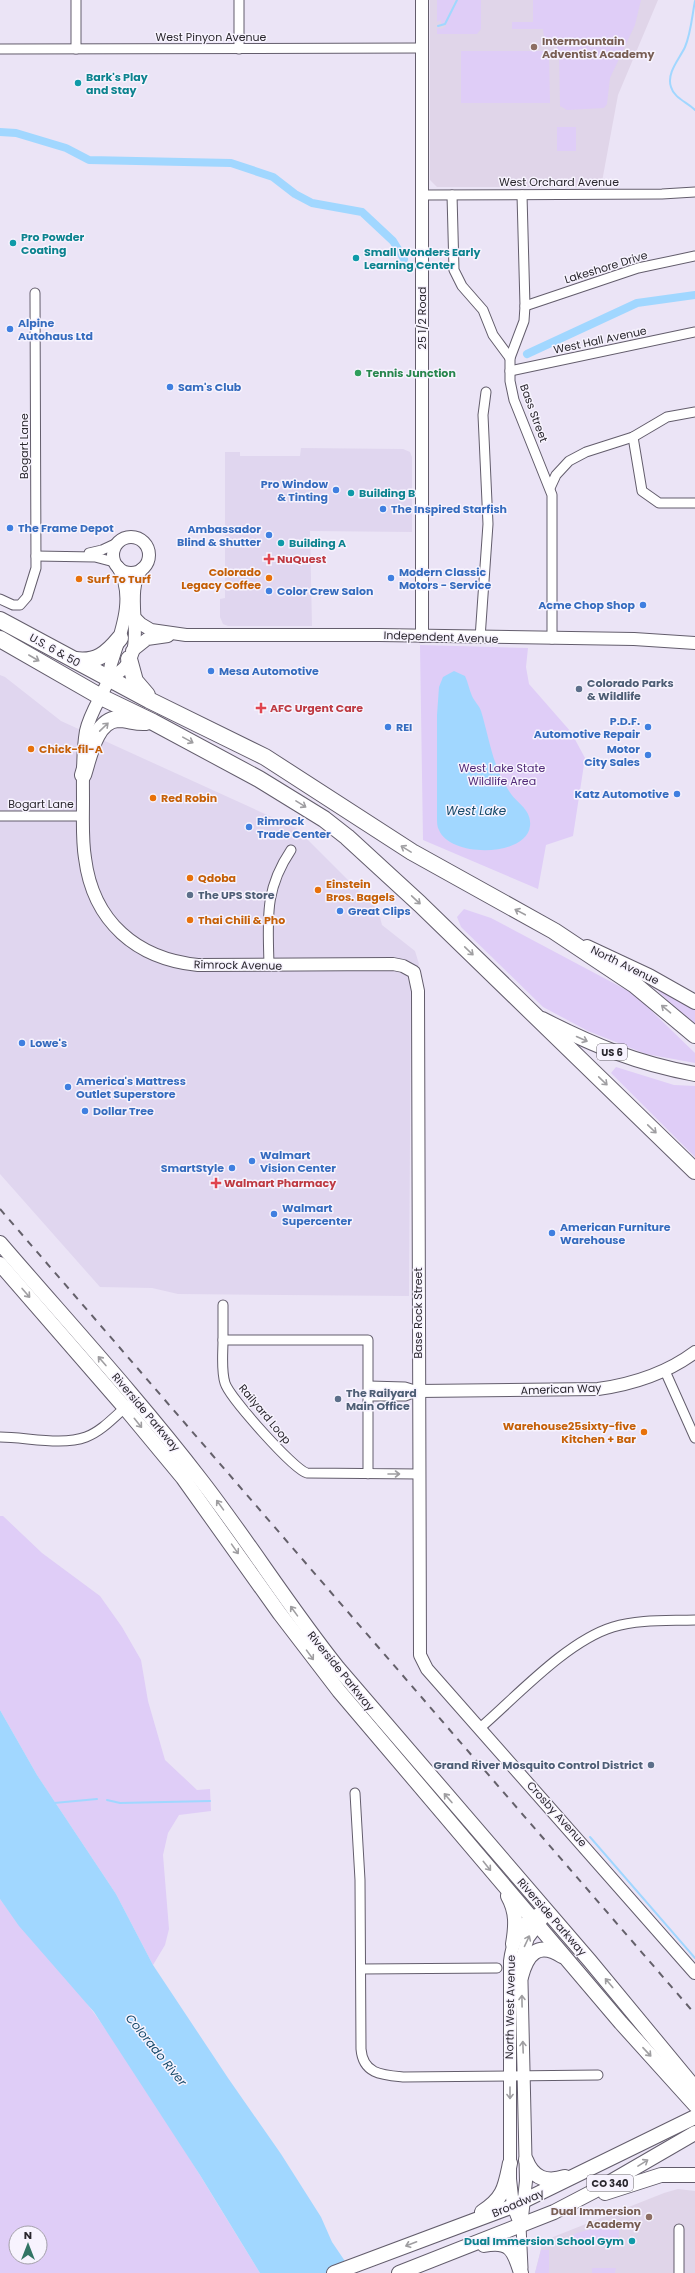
<svg xmlns="http://www.w3.org/2000/svg" width="695" height="2273" viewBox="0 0 695 2273" font-family="Poppins,sans-serif">
<style>
.built{fill:#e0d6ef}
.education{fill:#e0d5e9}
.green{fill:#dfcdf7;fill-rule:evenodd}
.water{fill:#a1d7ff}
.lines{fill:none;stroke-linecap:round;stroke-linejoin:round}
.stream{stroke:#a1d7ff;stroke-width:2}
.canal{stroke:#a1d7ff;stroke-width:8}
.street-casing{stroke:#635d6c;stroke-width:11}
.secondary-casing{stroke:#635d6c;stroke-width:14}
.primary-casing{stroke:#635d6c;stroke-width:16}
.highway-casing{stroke:#635d6c;stroke-width:18}
.street{stroke:#fff;stroke-width:9}
.secondary{stroke:#fff;stroke-width:12}
.primary{stroke:#fff;stroke-width:14}
.highway{stroke:#fff;stroke-width:16}
.rail{stroke:#64606a;stroke-width:2;stroke-dasharray:7 7;stroke-linecap:butt}
.oneway{stroke:#9f9ea1}
.education-dot{fill:#8d6e63;stroke:#f7f3fe;stroke-width:1.5}
.culture-dot{fill:#0f9aa8;stroke:#f7f3fe;stroke-width:1.5}
.shop-dot{fill:#3f7fe0;stroke:#f7f3fe;stroke-width:1.5}
.leisure-dot{fill:#2e9e5b;stroke:#f7f3fe;stroke-width:1.5}
.health-dot{fill:#e0444e;stroke:#f7f3fe;stroke-width:1.5}
.food-dot{fill:#e8710a;stroke:#f7f3fe;stroke-width:1.5}
.service-dot{fill:#5c6f8a;stroke:#f7f3fe;stroke-width:1.5}
.labels{text-anchor:middle;stroke-width:3;stroke-linejoin:round;paint-order:stroke}
.shield{fill:#f7f3fe;stroke:#68646c;stroke-width:1}
.shield-label{font-size:10px;font-weight:bold;fill:#2a272e}
.street-label{font-size:11px;fill:#2a272e;stroke:#f7f3fe}
.education-label{font-size:11px;font-weight:bold;fill:#785e54;stroke:#f7f3fe;text-anchor:start}
.culture-label{font-size:11px;font-weight:bold;fill:#0d838f;stroke:#f7f3fe;text-anchor:start}
.shop-label{font-size:11px;font-weight:bold;fill:#366cbe;stroke:#f7f3fe;text-anchor:start}
.leisure-label{font-size:11px;font-weight:bold;fill:#27864d;stroke:#f7f3fe;text-anchor:start}
.health-label{font-size:11px;font-weight:bold;fill:#be3a42;stroke:#f7f3fe;text-anchor:start}
.food-label{font-size:11px;font-weight:bold;fill:#c56008;stroke:#f7f3fe;text-anchor:start}
.service-label{font-size:11px;font-weight:bold;fill:#4e5e75;stroke:#f7f3fe;text-anchor:start}
.park-label{font-size:11px;fill:#512a78;stroke:#f7f3fe}
.water-label{font-size:12px;font-style:italic;fill:#154a6a;stroke:#f7f3fe}
</style>
<rect width="100%" height="100%" fill="#ebe4f6"/>
<g class="built">
<polygon points="301,448 403,449 410,452 412,457 412,532 310,531 312,626 228,626 223,624 220,617 220,599 225,598 225,452 240,452 240,456 300,456"/>
<polygon points="0,675 5,677 61,721 296,828 378,910 382,925 415,951 419,964 411,986 409,1296 178,1294 152,1288 100,1287 0,1174"/>
</g>
<g class="education">
<polygon points="430,0 658,0 618,95 601,187 437,187 430,180"/>
<polygon points="678,2189 695,2191 695,2273 535,2273 543,2241 664,2193"/>
</g>
<g class="green">
<polygon points="437,0 455,0 445,22 441,25 441,20 437,22"/>
<polygon points="457,0 481,0 481,29 477,34 437,34 437,28 441,29 445,27"/>
<polygon points="533,0 641,0 635,25 610,78 607,104 604,108 567,110 560,106 559,55 556,45 544,38 543,29 512,29 512,22 533,22"/>
<polygon points="461,51 549,51 550,103 461,103"/>
<rect x="557" y="127" width="19" height="24"/>
<polygon points="420,645 528,648 526,667 529,684 571,732 585,758 573,836 546,845 538,889 423,840"/>
<polygon points="464,909 491,918 634,994 695,1053 695,1063 646,1054 588,1031 543,1007 461,927 457,917"/>
<polygon points="653,986 695,1007 695,1027"/>
<polygon points="616,1067 674,1085 695,1086 695,1157 611,1073"/>
<polygon points="0,1516 3,1516 42,1553 100,1596 122,1627 141,1660 148,1701 165,1760 197,1790 210,1789 211,1811 179,1815 168,1833 163,1855 169,1929 165,1945 153,1965 116,1894 37,1775 0,1710"/>
<path d="M0,1899C29,1940 66,1973 94,2013C154,2096 206,2186 260,2273H0ZM16,2233H40V2257H16Z"/>
<path d="M603,2225H619V2242L573,2241V2235C583,2230 593,2230 603,2225Z"/>
<polygon points="541,2250 549,2250 549,2273 535,2273"/>
<polygon points="592,2268 616,2268 615,2273 592,2273"/>
</g>
<g class="water">
<path d="M454,671L465,676C468,682 469,689 472,696C474,701 479,705 481,711C489,737 493,768 509,791C516,803 532,809 530,826C527,857 450,858 439,830C437,827 437,822 437,818V715L439,687L443,677Z"/>
<polygon points="0,1710 37,1775 116,1894 153,1965 228,2078 281,2154 321,2217 332,2242 353,2273 260,2273 200,2175 94,2012 19,1926 0,1899"/>
</g>
<g class="lines">
<g class="stream">
<path d="M695,1C692,16 691,33 685,47C680,58 666,73 671,87C674,98 687,102 695,110"/>
<polyline points="438,26 445,24 457,0"/>
<polyline points="107,1800 120,1803 210,1801"/>
<polyline points="54,1803 97,1799"/>
<polyline points="590,1837 695,1958"/>
</g>
<g class="canal">
<polyline points="0,132 16,133 66,148 89,160 231,163 273,177 295,194 312,203 362,212 393,241 404,259"/>
<polyline points="527,354 637,303 695,295"/>
</g>
<defs>
<g id="street">
<polyline points="239,0 239,49"/>
<polyline points="0,49 422,48"/>
<polyline points="76,49 76,0"/>
<polyline points="422,195 662,194 695,192"/>
<polyline points="452,195 454,270 462,286 483,310 493,335 510,358"/>
<polyline points="522,195 525,306 524,321 510,358 510,381 514,400 552,495 552,639"/>
<polyline points="525,306 638,268 695,256"/>
<polyline points="510,371 695,332"/>
<polyline points="633,437 642,491 659,503 695,503"/>
<polyline points="550,488 556,475 569,461 586,452 633,437 667,417 695,412"/>
<polyline points="89,553 102,550 117,543"/>
<polyline points="36,556 95,557 114,562"/>
<polyline points="0,599 13,605 20,605 27,597 36,568 35,293"/>
<polyline points="480,638 488,524 483,415 486,392"/>
<polyline points="0,816 83,816"/>
<path d="M269,965C268,919 264,890 291,850"/>
<polyline points="223,1305 223,1340"/>
<polyline points="665,1371 695,1438"/>
<polyline points="369,1386 405,1387 418,1391 405,1396 369,1396"/>
<path d="M0,1437C26,1437 62,1446 86,1437C102,1431 115,1416 128,1405"/>
<path d="M368,1474V1340H223C223,1354 221,1370 225,1383C229,1397 294,1470 307,1473L419,1474"/>
<path d="M480,1728C517,1696 567,1641 613,1627C639,1619 668,1621 695,1620"/>
<path d="M355,1793L360,1880L361,2049C363,2074 382,2075 403,2077L598,2075"/>
<polyline points="361,1969 497,1968"/>
<polyline points="521,2226 523,2268"/>
<polyline points="679,2273 679,2229"/>
</g>
<g id="secondary">
<circle cx="131" cy="555" r="18"/>
<path d="M118,567C136,596 121,632 112,661C109,667 111,675 108,681C101,698 90,713 86,731C82,754 83,778 83,801C83,820 82,840 85,858C93,922 137,959 198,965L393,964L403,966L414,972L418,991L420,1655L427,1669L695,1973"/>
<polyline points="135,618 141,624 151,630 186,635 379,635 634,639 695,643"/>
<polyline points="422,636 422,0"/>
<polyline points="132,651 147,639 168,636"/>
<path d="M109,679C114,676 120,672 124,668C148,644 122,593 142,569"/>
<path d="M418,1391L598,1389C633,1384 667,1373 695,1352"/>
<path d="M521,2226L513,2206L510,2179V1961C513,1938 523,1917 547,1911"/>
<polyline points="521,2226 526,2181 521,1960 528,1938 543,1918"/>
</g>
<g id="primary">
<polyline points="587,947 649,976 695,1002"/>
<path d="M542,1019C595,1046 636,1063 695,1074"/>
<path d="M0,1243C68,1322 138,1398 201,1480C249,1542 290,1608 338,1668L590,1961L695,2088"/>
<polyline points="0,1264 125,1408 183,1478 280,1614 339,1691 621,2023 695,2105"/>
<path d="M508,1896C517,1912 516,1926 513,1944"/>
<path d="M521,1977C527,1954 538,1941 562,1956"/>
<path d="M526,2160C533,2178 546,2183 565,2177"/>
<polyline points="605,2193 661,2175 695,2175"/>
<path d="M482,2212C504,2198 505,2187 510,2163"/>
<path d="M484,2245C510,2240 514,2250 521,2273"/>
<polyline points="334,2273 513,2206 695,2117"/>
<polyline points="399,2273 554,2212 600,2188 695,2133"/>
</g>
<g id="highway">
<polyline points="0,620 149,700 265,757 412,852 554,931 635,985 695,1035"/>
<polyline points="0,639 101,697 153,722 259,779 324,819 347,837 420,904 695,1171"/>
<polyline points="129,659 135,681 147,695"/>
<path d="M75,660C96,663 107,654 120,638"/>
<path d="M83,775C89,757 95,720 118,719C128,719 136,723 146,722"/>
</g>
</defs>
<use href="#street" class="street-casing"/>
<use href="#secondary" class="secondary-casing"/>
<use href="#primary" class="primary-casing"/>
<use href="#highway" class="highway-casing"/>
<use href="#street" class="street"/>
<use href="#secondary" class="secondary"/>
<use href="#primary" class="primary"/>
<use href="#highway" class="highway"/>
<polyline class="rail" points="0,1209 695,2014"/>
</g>
<defs><path id="oneway-shaft" d="M-6 0H5M1.5-3L5.5 0L1.5 3" fill="none" stroke-width="1.6" stroke-linecap="round" stroke-linejoin="round"/></defs>
<g class="oneway">
<use href="#oneway-shaft" transform="translate(34 658) rotate(30)"/>
<use href="#oneway-shaft" transform="translate(104 727) rotate(-44)"/>
<use href="#oneway-shaft" transform="translate(188 740) rotate(29)"/>
<use href="#oneway-shaft" transform="translate(301 804) rotate(32)"/>
<use href="#oneway-shaft" transform="translate(406 849) rotate(-149)"/>
<use href="#oneway-shaft" transform="translate(416 900) rotate(43)"/>
<use href="#oneway-shaft" transform="translate(520 912) rotate(-152)"/>
<use href="#oneway-shaft" transform="translate(469 951) rotate(44)"/>
<use href="#oneway-shaft" transform="translate(666 1009) rotate(-140)"/>
<use href="#oneway-shaft" transform="translate(582 1039) rotate(24)"/>
<use href="#oneway-shaft" transform="translate(603 1081) rotate(44)"/>
<use href="#oneway-shaft" transform="translate(652 1129) rotate(44)"/>
<use href="#oneway-shaft" transform="translate(26 1293) rotate(49)"/>
<use href="#oneway-shaft" transform="translate(102 1361) rotate(-131)"/>
<use href="#oneway-shaft" transform="translate(138 1423) rotate(51)"/>
<use href="#oneway-shaft" transform="translate(394 1474)"/>
<use href="#oneway-shaft" transform="translate(220 1505) rotate(-126)"/>
<use href="#oneway-shaft" transform="translate(235 1549) rotate(55)"/>
<use href="#oneway-shaft" transform="translate(294 1611) rotate(-126)"/>
<use href="#oneway-shaft" transform="translate(310 1655) rotate(54)"/>
<use href="#oneway-shaft" transform="translate(448 1798) rotate(-131)"/>
<use href="#oneway-shaft" transform="translate(487 1866) rotate(51)"/>
<use href="#oneway-shaft" transform="translate(527 1941) rotate(-65)"/>
<use href="#oneway-shaft" transform="translate(609 1983) rotate(-130)"/>
<use href="#oneway-shaft" transform="translate(522 2001) rotate(-91)"/>
<use href="#oneway-shaft" transform="translate(523 2047) rotate(-92)"/>
<use href="#oneway-shaft" transform="translate(647 2052) rotate(47)"/>
<use href="#oneway-shaft" transform="translate(510 2093) rotate(90)"/>
<use href="#oneway-shaft" transform="translate(643 2163) rotate(-32)"/>
<use href="#oneway-shaft" transform="translate(411 2244) rotate(159)"/>
</g>
<g class="education-dot">
<circle cx="534" cy="47" r="4"/>
<circle cx="649" cy="2217" r="4"/>
</g>
<g class="culture-dot">
<circle cx="78" cy="83" r="4"/>
<circle cx="13" cy="243" r="4"/>
<circle cx="356" cy="258" r="4"/>
<circle cx="351" cy="493" r="4"/>
<circle cx="281" cy="543" r="4"/>
<circle cx="632" cy="2241" r="4"/>
</g>
<g class="shop-dot">
<circle cx="10" cy="329" r="4"/>
<circle cx="170" cy="387" r="4"/>
<circle cx="336" cy="490" r="4"/>
<circle cx="383" cy="509" r="4"/>
<circle cx="10" cy="528" r="4"/>
<circle cx="269" cy="535" r="4"/>
<circle cx="391" cy="578" r="4"/>
<circle cx="269" cy="591" r="4"/>
<circle cx="643" cy="605" r="4"/>
<circle cx="211" cy="671" r="4"/>
<circle cx="388" cy="727" r="4"/>
<circle cx="648" cy="727" r="4"/>
<circle cx="648" cy="755" r="4"/>
<circle cx="677" cy="794" r="4"/>
<circle cx="249" cy="827" r="4"/>
<circle cx="340" cy="911" r="4"/>
<circle cx="22" cy="1043" r="4"/>
<circle cx="68" cy="1087" r="4"/>
<circle cx="85" cy="1111" r="4"/>
<circle cx="252" cy="1161" r="4"/>
<circle cx="232" cy="1168" r="4"/>
<circle cx="274" cy="1214" r="4"/>
<circle cx="552" cy="1233" r="4"/>
</g>
<circle class="leisure-dot" cx="358" cy="373" r="4"/>
<g class="health-dot">
<path d="M267 553h4v4h4v4h-4v4h-4v-4h-4v-4h4z"/>
<path d="M259 702h4v4h4v4h-4v4h-4v-4h-4v-4h4z"/>
<path d="M214 1177h4v4h4v4h-4v4h-4v-4h-4v-4h4z"/>
</g>
<g class="food-dot">
<circle cx="269" cy="578" r="4"/>
<circle cx="79" cy="579" r="4"/>
<circle cx="31" cy="749" r="4"/>
<circle cx="153" cy="798" r="4"/>
<circle cx="190" cy="878" r="4"/>
<circle cx="318" cy="890" r="4"/>
<circle cx="190" cy="920" r="4"/>
<circle cx="644" cy="1432" r="4"/>
</g>
<g class="service-dot">
<circle cx="579" cy="689" r="4"/>
<circle cx="190" cy="895" r="4"/>
<circle cx="338" cy="1399" r="4"/>
<circle cx="651" cy="1765" r="4"/>
</g>
<g class="labels">
<g class="shield">
<rect x="597" y="1044" width="30" height="16" rx="3"/>
<rect x="587" y="2175" width="46" height="16" rx="3"/>
</g>
<g class="shield-label">
<text x="612" y="1056">US 6</text>
<text x="610" y="2187">CO 340</text>
</g>
<g class="street-label">
<text x="211" y="41">West Pinyon Avenue</text>
<text x="559" y="186">West Orchard Avenue</text>
<text transform="translate(606 267) rotate(-17)" y="4">Lakeshore Drive</text>
<text transform="translate(422 318) rotate(-90)" y="4">25 1/2 Road</text>
<text transform="translate(600 340) rotate(-12)" y="4">West Hall Avenue</text>
<text transform="translate(534 413) rotate(70)" y="4">Bass Street</text>
<text transform="translate(24 446) rotate(-90)" y="4">Bogart Lane</text>
<text transform="translate(441 637) rotate(2)" y="4">Independent Avenue</text>
<text transform="translate(55 650) rotate(29)" y="4">U.S. 6 &amp; 50</text>
<text x="41" y="808">Bogart Lane</text>
<text transform="translate(238 965) rotate(1)" y="4">Rimrock Avenue</text>
<text transform="translate(625 965) rotate(26)" y="4">North Avenue</text>
<text transform="translate(418 1313) rotate(-90)" y="4">Base Rock Street</text>
<text transform="translate(561 1389) rotate(-2)" y="4">American Way</text>
<text transform="translate(146 1412) rotate(50)" y="4">Riverside Parkway</text>
<text transform="translate(265 1414) rotate(50)" y="4">Railyard Loop</text>
<text transform="translate(341 1671) rotate(51)" y="4">Riverside Parkway</text>
<text transform="translate(557 1814) rotate(48)" y="4">Crosby Avenue</text>
<text transform="translate(552 1917) rotate(49)" y="4">Riverside Parkway</text>
<text transform="translate(510 2007) rotate(-89)" y="4">North West Avenue</text>
<text transform="translate(518 2203) rotate(-23)" y="4">Broadway</text>
</g>
<g class="education-label">
<text x="542" y="45">Intermountain<tspan x="542" dy="13">Adventist Academy</tspan></text>
<text x="641" y="2215" text-anchor="end">Dual Immersion<tspan x="641" dy="13">Academy</tspan></text>
</g>
<g class="culture-label">
<text x="86" y="81">Bark's Play<tspan x="86" dy="13">and Stay</tspan></text>
<text x="21" y="241">Pro Powder<tspan x="21" dy="13">Coating</tspan></text>
<text x="364" y="256">Small Wonders Early<tspan x="364" dy="13">Learning Center</tspan></text>
<text x="359" y="497">Building B</text>
<text x="289" y="547">Building A</text>
<text x="624" y="2245" text-anchor="end">Dual Immersion School Gym</text>
</g>
<g class="shop-label">
<text x="18" y="327">Alpine<tspan x="18" dy="13">Autohaus Ltd</tspan></text>
<text x="178" y="391">Sam's Club</text>
<text x="328" y="488" text-anchor="end">Pro Window<tspan x="328" dy="13">&amp; Tinting</tspan></text>
<text x="391" y="513">The Inspired Starfish</text>
<text x="18" y="532">The Frame Depot</text>
<text x="261" y="533" text-anchor="end">Ambassador<tspan x="261" dy="13">Blind &amp; Shutter</tspan></text>
<text x="399" y="576">Modern Classic<tspan x="399" dy="13">Motors - Service</tspan></text>
<text x="277" y="595">Color Crew Salon</text>
<text x="635" y="609" text-anchor="end">Acme Chop Shop</text>
<text x="219" y="675">Mesa Automotive</text>
<text x="640" y="725" text-anchor="end">P.D.F.<tspan x="640" dy="13">Automotive Repair</tspan></text>
<text x="396" y="731">REI</text>
<text x="640" y="753" text-anchor="end">Motor<tspan x="640" dy="13">City Sales</tspan></text>
<text x="669" y="798" text-anchor="end">Katz Automotive</text>
<text x="257" y="825">Rimrock<tspan x="257" dy="13">Trade Center</tspan></text>
<text x="348" y="915">Great Clips</text>
<text x="30" y="1047">Lowe's</text>
<text x="76" y="1085">America's Mattress<tspan x="76" dy="13">Outlet Superstore</tspan></text>
<text x="93" y="1115">Dollar Tree</text>
<text x="260" y="1159">Walmart<tspan x="260" dy="13">Vision Center</tspan></text>
<text x="224" y="1172" text-anchor="end">SmartStyle</text>
<text x="282" y="1212">Walmart<tspan x="282" dy="13">Supercenter</tspan></text>
<text x="560" y="1231">American Furniture<tspan x="560" dy="13">Warehouse</tspan></text>
</g>
<g class="leisure-label">
<text x="366" y="377">Tennis Junction</text>
</g>
<g class="health-label">
<text x="277" y="563">NuQuest</text>
<text x="270" y="712">AFC Urgent Care</text>
<text x="224" y="1187">Walmart Pharmacy</text>
</g>
<g class="food-label">
<text x="261" y="576" text-anchor="end">Colorado<tspan x="261" dy="13">Legacy Coffee</tspan></text>
<text x="87" y="583">Surf To Turf</text>
<text x="39" y="753">Chick-fil-A</text>
<text x="161" y="802">Red Robin</text>
<text x="198" y="882">Qdoba</text>
<text x="326" y="888">Einstein<tspan x="326" dy="13">Bros. Bagels</tspan></text>
<text x="198" y="924">Thai Chili &amp; Pho</text>
<text x="636" y="1430" text-anchor="end">Warehouse25sixty-five<tspan x="636" dy="13">Kitchen + Bar</tspan></text>
</g>
<g class="service-label">
<text x="587" y="687">Colorado Parks<tspan x="587" dy="13">&amp; Wildlife</tspan></text>
<text x="198" y="899">The UPS Store</text>
<text x="346" y="1397">The Railyard<tspan x="346" dy="13">Main Office</tspan></text>
<text x="643" y="1769" text-anchor="end">Grand River Mosquito Control District</text>
</g>
<g class="park-label">
<text x="502" y="772">West Lake State<tspan x="502" dy="13">Wildlife Area</tspan></text>
</g>
<g class="water-label">
<text x="476" y="815">West Lake</text>
<text transform="translate(156 2050) rotate(51)" y="4">Colorado River</text>
</g>
</g>
<g transform="translate(28 2245)"><circle r="19" fill="#f7f3fe" stroke="#a5a1ab"/>
<path d="M0-3L7 15L0 10L-7 15Z" fill="#327565"/>
<text y="-6" font-size="11" font-weight="bold" text-anchor="middle" fill="#2a272e">N</text>
</g>
</svg>
